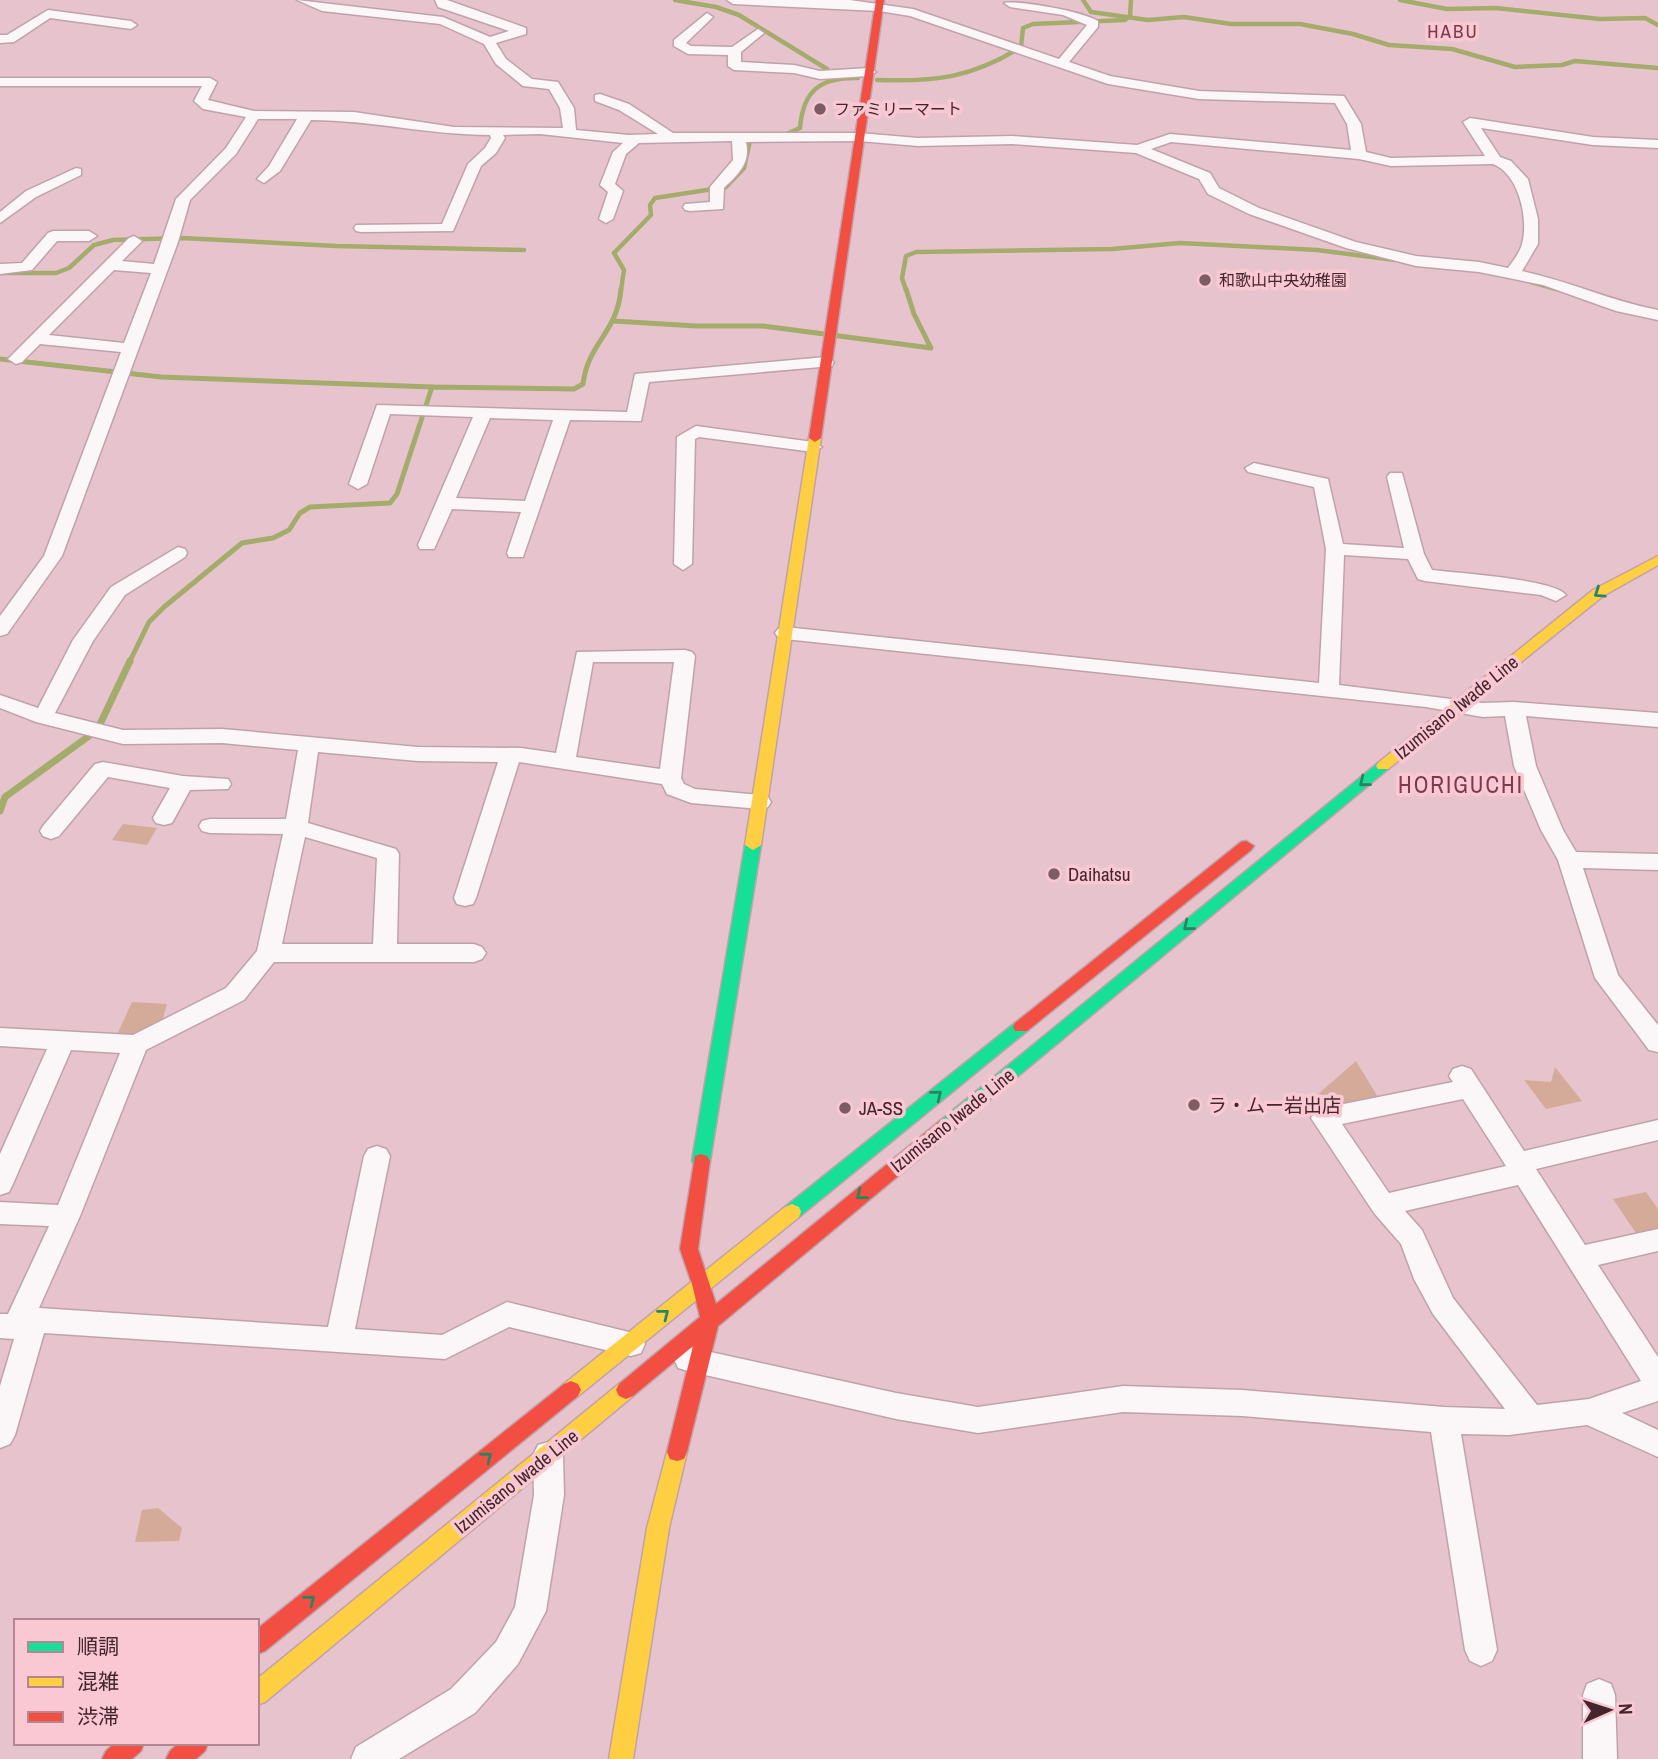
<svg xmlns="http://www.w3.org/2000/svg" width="1658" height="1759" viewBox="0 0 1658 1759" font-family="'Archivo Narrow','Noto Sans JP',sans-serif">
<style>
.green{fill:#d4ab98}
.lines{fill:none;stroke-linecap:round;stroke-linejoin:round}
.stream-far2{stroke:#a4ac6c;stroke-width:4.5}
.stream-far1{stroke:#a4ac6c;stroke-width:5}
.stream{stroke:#a4ac6c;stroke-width:7}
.street-casing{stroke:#c0a2aa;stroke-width:3}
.fast-casing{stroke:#c0a2aa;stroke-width:3}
.slow-casing{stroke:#c0a2aa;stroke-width:3}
.jam-casing{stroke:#c0a2aa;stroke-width:3}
.street{fill:#fbf6f8;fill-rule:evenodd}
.fast{fill:#16e098;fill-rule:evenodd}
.slow{fill:#ffcf43;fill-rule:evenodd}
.jam{fill:#f24e42;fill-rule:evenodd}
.oneway{stroke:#2d8262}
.poi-dot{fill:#7d5d65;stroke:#f9c8d3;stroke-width:2.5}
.labels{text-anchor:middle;stroke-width:7;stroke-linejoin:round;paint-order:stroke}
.far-poi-label{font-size:16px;fill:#44252d;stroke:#f9c8d3;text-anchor:start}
.far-quarter-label{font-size:19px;letter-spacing:2px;fill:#7d394d;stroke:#f9c8d3}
.street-label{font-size:19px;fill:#44252d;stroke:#f9c8d3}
.poi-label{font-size:19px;fill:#44252d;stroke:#f9c8d3;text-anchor:start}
.quarter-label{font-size:23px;letter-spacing:2px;fill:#7d394d;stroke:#f9c8d3}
</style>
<rect width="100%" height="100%" fill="#e7c4cd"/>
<g class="green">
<polygon points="123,824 157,828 147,845 112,840"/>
<polygon points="132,1002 167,1004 161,1025 141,1035 116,1037"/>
<polygon points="1356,1061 1379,1099 1315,1113 1308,1103"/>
<polygon points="1555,1067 1582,1101 1546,1109 1524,1080 1551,1082"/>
<polygon points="1646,1192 1658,1209 1658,1231 1638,1236 1613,1199"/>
<polygon points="158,1508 182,1528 179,1541 135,1542 142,1510"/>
</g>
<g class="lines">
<g class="stream-far2">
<polyline points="675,0 716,7 739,15 827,69"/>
<polyline points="1083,0 1091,12 1148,20 1184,17 1231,24 1300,24 1353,34 1389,45 1452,49 1515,67 1562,65 1575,61 1658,68"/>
<polyline points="1400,0 1447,9 1496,8 1600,19 1645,18 1658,25"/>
<path d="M877,80C934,82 972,78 1021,47L1023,28L1033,24L1125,20L1130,16L1131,0"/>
<path d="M784,135L800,128C803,90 821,77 858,78"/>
<polyline points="0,273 56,273 69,268 94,245 113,240 182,238 336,246 524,250"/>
<polyline points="1531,282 1556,289"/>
<polyline points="621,290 624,270 614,253 651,215 650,205 655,198 726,187 744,168 751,136 755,136"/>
<polyline points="906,290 902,278 906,256 916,252 1112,249 1180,243 1317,250 1395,260"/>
</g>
<g class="stream-far1">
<polyline points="614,321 696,326 763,326 931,348 914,314 906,289"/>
<polyline points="0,359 161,377 432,387"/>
<path d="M129,663L149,622L164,607L242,543L273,538L289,530L300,513L310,507L390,503L397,494L432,387L574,389L583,384C588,342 617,334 621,289"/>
</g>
<polyline class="stream" points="0,811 5,797 89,736 101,722 130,661"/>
<defs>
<g id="street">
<path d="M297,0L443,17L490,37L509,31L438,7L435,0H447L526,28V34L496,43L506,59L532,79L558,82L574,108L576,130L629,135L658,134L619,110L595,101V95L600,94L629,104L673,133H859L918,138L1012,136L1137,145L1170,134L1351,150L1347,124L1335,103L1199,99L1108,84L910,16L879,11L733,4L727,0H850L913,9L1059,59L1087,25L1063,15L1010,7L1004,3C1019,0 1082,11 1098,21V27L1069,62L1110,76L1199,91L1344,96L1361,124L1366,152L1391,158L1485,156L1463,122L1470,118L1593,137L1658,140V148L1593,145L1481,128L1500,157L1511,161L1528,179L1538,219V244L1522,271C1569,281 1611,301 1658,310V320L1616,311L1543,285L1479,272L1416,266L1346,248L1249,214L1208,194L1199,179L1136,153L1012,144L918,146L859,141L746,142C751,163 738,175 724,188L723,209L690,211L685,210L683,207L685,204L710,202V187L733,160L732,141L639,143L626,154L615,184L623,191L613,219L606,223L599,219L608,192L600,185L613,152L623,143L540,134L503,135L505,138L496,153L481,166L453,231L361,232L356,231L354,228L356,225L442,224L468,164L485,148L491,138L490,135C429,135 371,120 311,120L280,171L264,183L257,179L269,166L297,119H258L236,154L190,200L178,242L62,556L7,634L0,636V616L44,556L121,352L40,344L22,362L16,364L8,359L129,238L134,236L142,241L122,261L154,264L176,199L226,148L246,117L203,109L194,101L202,86H0V78H210L217,82L208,100L254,111L354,112L454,127L563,128L560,108L549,89L523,86L496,64L484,44L440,24L322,11ZM1171,142L1359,159L1391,166L1493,164C1519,174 1529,219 1522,244C1520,252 1513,261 1508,268L1479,262L1416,256L1356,242L1259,208L1219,188L1210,173L1151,149ZM114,270L151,273L124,343L49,335Z"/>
<polygon points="48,10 131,21 137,25 131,29 50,18 14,42 0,43 0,35 7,35"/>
<polygon points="707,13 713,17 686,43 691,46 732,47 758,29 764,33 741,52 741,62 794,65 820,71 869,68 876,72 869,76 820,79 794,73 734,70 728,66 728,55 688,54 674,46 674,40"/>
<polygon points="76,168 81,169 81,175 36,197 0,223 0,212 26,191"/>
<polygon points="53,231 89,231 97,236 89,241 57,241 32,270 0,274 0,264 22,263 48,233"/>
<path d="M826,357L834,362L832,366L649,382L641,421L570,420L523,557H509L507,553L521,512L452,509L434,549H420L418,545L473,417L390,414L367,484L358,489L349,484L377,405L627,412L635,374ZM490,418L553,420L525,501L456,498Z"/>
<polygon points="696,426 813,442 822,447 813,452 699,437 695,439 692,564 683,570 674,564 677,437"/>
<path d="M1254,463L1328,479L1343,544L1404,548L1387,477L1390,473H1402L1424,554L1432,570C1456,573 1554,579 1566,595L1556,601L1541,595L1425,581L1418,579L1408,559L1344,555L1339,685L1483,703L1514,702L1658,713V727L1526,716L1536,766L1563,830L1576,852L1658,854V870L1583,868L1618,975L1658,1025V1052L1649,1050L1595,978L1558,860L1541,830L1514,766L1505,716L1483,717L1426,707L785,639L778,637L775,633L778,629L785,627L1319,683L1326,549L1314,487L1248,472L1245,468Z"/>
<path d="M178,547L185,549L187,553L185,557L125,595L93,641L55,713L123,730L222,729L418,747L521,748L556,753L577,652L685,650L692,652L695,656L681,778L684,784L695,789L760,795L768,797L771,802L768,807L760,809L691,803L667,794L662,784L519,762L476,898L473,904L465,906L457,904L454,898L498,762L418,761L318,752L308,823L396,849L399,854L397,944H474L482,947L486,953L482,959L474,962H274L244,1000L146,1050L80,1216L39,1308L328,1327L364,1156L368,1149L377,1146L386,1149L390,1156L355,1329L442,1335L507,1302L641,1335L645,1344L641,1353L631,1356L509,1327L445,1359L44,1333L15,1435L10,1444L0,1448V1386L14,1339L0,1338V1314H8L49,1226L0,1224V1202L58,1205L120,1053L71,1050L13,1184L9,1192L0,1195V1154L47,1049L0,1046V1028L133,1035L226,988L257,951L283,834L210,833L202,831L199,826L202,821L210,819H286L298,750L222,743L123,744L36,722L0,708V695L38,708L73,640L111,587ZM593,662H674L660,769L576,757ZM305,837L377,858L373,944H282Z"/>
<polygon points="103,762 183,776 228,779 231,784 228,789 190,790 172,823 164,825 156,823 153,818 170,788 108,777 59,836 51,839 43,836 40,831 43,826 95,764"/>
<path d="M1462,1066L1471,1069L1524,1151L1658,1120V1140L1536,1169L1585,1245L1658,1229V1251L1598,1265L1658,1357V1401L1622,1413L1658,1430V1457L1587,1425L1509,1435L1461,1434L1497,1650L1492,1661L1481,1666L1470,1661L1465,1650L1431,1432L1242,1416L1123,1412L978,1433L896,1419L688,1371L678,1368L674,1359L678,1350L688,1347L896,1393L978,1407L1123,1386L1242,1390L1444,1407L1505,1409L1433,1314L1414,1279L1401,1244L1374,1213L1311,1118L1315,1111L1324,1108L1453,1082L1449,1076L1453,1069ZM1463,1099L1506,1166L1389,1193L1342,1124ZM1518,1185L1641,1381L1589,1399L1537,1405L1453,1298L1422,1230L1405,1211Z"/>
<polygon points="548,1442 558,1445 563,1455 564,1495 546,1611 518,1664 475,1713 399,1759 351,1759 356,1747 451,1689 496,1642 515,1607 534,1495 533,1455 538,1445"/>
<polygon points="1599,1679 1611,1684 1615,1695 1617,1759 1583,1759 1583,1695 1587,1684"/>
</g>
<g id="fast">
<polygon points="1383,761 1390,766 1388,769 952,1131 946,1133 940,1131 937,1126 940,1121 1378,763"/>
<polygon points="753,840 761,845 710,1161 707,1166 701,1168 695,1166 692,1161 745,845"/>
<polygon points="1021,1021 1027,1023 1029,1027 1027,1031 799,1217 792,1220 785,1217 783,1212 785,1207 1015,1023"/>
</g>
<g id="slow">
<polygon points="815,434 821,438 761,845 753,850 745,845 809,438"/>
<polygon points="1658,556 1658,565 1603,596 1388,769 1378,769 1376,766 1378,763 1593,590"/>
<polygon points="792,1204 799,1207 801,1212 799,1217 578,1396 571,1399 564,1396 561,1390 564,1384 785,1207"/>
<polygon points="626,1381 633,1384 636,1390 633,1396 265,1702 257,1705 257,1679 619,1384"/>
<polygon points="677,1443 684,1445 687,1452 669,1528 633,1759 609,1759 647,1528 667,1452 670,1445"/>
</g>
<g id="jam">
<polygon points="876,0 884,0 821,438 815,442 809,438"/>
<polygon points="1246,841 1254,846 1251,850 1027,1031 1015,1031 1013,1027 1015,1023 1241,842"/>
<polygon points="946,1119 952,1121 955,1126 952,1131 718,1326 687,1452 684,1459 677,1461 670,1459 667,1452 693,1346 633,1396 626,1399 619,1396 616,1390 619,1384 700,1317 692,1284 680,1249 695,1156 701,1154 707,1156 710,1161 698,1249 716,1304 940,1121"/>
<polygon points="571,1381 578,1384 581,1390 578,1396 265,1651 257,1654 257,1629 564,1384"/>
<polygon points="115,1743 144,1743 141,1751 132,1759 102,1759 106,1751"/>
<polygon points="179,1743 208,1743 205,1751 196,1759 166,1759 170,1751"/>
</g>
</defs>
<use href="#street" class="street-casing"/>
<use href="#fast" class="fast-casing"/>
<use href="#slow" class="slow-casing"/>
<use href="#jam" class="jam-casing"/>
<use href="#street" class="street"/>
<use href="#fast" class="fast"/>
<use href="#slow" class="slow"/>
<use href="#jam" class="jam"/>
</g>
<defs><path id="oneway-chevron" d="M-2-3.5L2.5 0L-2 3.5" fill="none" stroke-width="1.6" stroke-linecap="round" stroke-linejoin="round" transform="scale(1.75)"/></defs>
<g class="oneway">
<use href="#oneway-chevron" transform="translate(1599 593) rotate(146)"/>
<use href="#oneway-chevron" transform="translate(1364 782) rotate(141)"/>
<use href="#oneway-chevron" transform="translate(1188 926) rotate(141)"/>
<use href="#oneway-chevron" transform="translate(937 1095) rotate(-39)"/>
<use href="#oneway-chevron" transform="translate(861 1195) rotate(141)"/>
<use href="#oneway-chevron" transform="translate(664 1314) rotate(-38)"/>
<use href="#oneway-chevron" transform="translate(487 1457) rotate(-39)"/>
<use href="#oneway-chevron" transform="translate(310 1600) rotate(-39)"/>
</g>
<g class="poi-dot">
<circle cx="820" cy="109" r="7"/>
<circle cx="1205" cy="280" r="7"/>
<circle cx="1054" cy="874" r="7"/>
<circle cx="1194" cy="1105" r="7"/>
<circle cx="845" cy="1108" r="7"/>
</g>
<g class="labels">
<g class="far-poi-label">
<text x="834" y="115">ファミリーマート</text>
<text x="1219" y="286">和歌山中央幼稚園</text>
</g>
<g class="far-quarter-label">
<text x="1453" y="38">HABU</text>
</g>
<g class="street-label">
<text transform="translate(1456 707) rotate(-39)" y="7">Izumisano Iwade Line</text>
<text transform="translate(952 1120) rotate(-39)" y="7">Izumisano Iwade Line</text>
<text transform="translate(516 1481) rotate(-39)" y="7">Izumisano Iwade Line</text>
</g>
<g class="poi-label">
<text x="1068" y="881">Daihatsu</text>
<text x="1208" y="1112">ラ・ムー岩出店</text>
<text x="859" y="1115">JA-SS</text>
</g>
<g class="quarter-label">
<text x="1461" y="793">HORIGUCHI</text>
</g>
</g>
<rect x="14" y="1619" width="245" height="126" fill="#f9c8d3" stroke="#b18791" stroke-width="2"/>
<rect x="28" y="1642" width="35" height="10" fill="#16e098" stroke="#b18791" stroke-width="2"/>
<text x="77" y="1654" font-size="21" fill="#44252d">順調</text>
<rect x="28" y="1677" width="35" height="10" fill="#ffcf43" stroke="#b18791" stroke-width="2"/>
<text x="77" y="1689" font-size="21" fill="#44252d">混雑</text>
<rect x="28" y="1712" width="35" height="10" fill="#f24e42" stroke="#b18791" stroke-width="2"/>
<text x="77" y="1724" font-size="21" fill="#44252d">渋滞</text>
<g transform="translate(1609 1710) rotate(87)" stroke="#f9c8d3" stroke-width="5" paint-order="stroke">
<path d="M0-5L12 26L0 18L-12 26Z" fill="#44252d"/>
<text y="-10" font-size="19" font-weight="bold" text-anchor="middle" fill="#44252d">N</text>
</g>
</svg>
